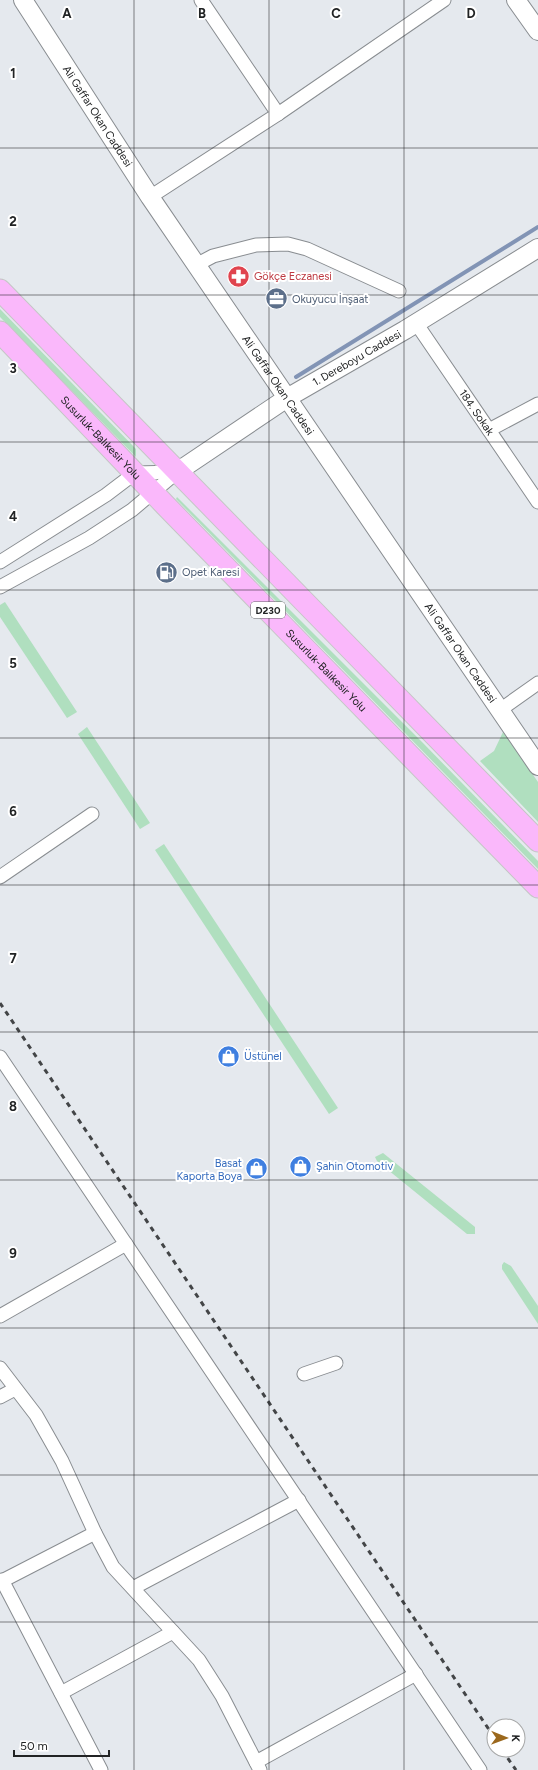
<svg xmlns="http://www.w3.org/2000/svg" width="538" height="1770" viewBox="0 0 538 1770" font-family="Figtree,sans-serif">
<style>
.green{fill:#b0dfbf}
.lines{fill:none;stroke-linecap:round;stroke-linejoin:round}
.stream{stroke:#8294b5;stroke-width:4}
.minor-casing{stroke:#898d91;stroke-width:15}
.secondary-casing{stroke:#898d91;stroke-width:20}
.trunk-casing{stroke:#c5c6c6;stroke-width:23}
.minor{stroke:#fff;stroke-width:13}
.secondary{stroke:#fff;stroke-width:18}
.trunk{stroke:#fab8fb;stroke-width:21}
.rail{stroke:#434547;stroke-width:3;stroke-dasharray:5 5;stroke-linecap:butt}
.grid{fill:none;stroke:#212324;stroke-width:1;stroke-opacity:0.55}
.labels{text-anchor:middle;stroke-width:4;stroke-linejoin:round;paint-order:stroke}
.shield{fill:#fff;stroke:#646566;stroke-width:1}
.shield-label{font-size:10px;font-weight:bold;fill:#212324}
.street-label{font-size:11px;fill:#212324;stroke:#fff}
.health-label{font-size:11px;fill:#be3a42;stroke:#fff;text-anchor:start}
.service-label{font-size:11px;fill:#4e5e75;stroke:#fff;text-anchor:start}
.shop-label{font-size:11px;fill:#366cbe;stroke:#fff;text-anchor:start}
.grid-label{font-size:13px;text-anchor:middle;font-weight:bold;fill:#212324;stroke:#fff;stroke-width:4;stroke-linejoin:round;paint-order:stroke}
</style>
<rect width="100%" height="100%" fill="#e5e9ee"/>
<g class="green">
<polygon points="0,309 136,449 136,457 0,317"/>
<polygon points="177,497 423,743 538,861 538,869 176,499"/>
<polygon points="5,602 77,712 67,718 0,617 0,605"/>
<polygon points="87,727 150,823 140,829 78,734"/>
<polygon points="503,732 538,782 538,822 480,761 494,751"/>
<polygon points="164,844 338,1108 329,1114 155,850"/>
<polygon points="383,1153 475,1227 475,1234 467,1234 377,1161 375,1157"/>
<polygon points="504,1262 511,1266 538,1306 538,1324 502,1269 502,1265"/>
</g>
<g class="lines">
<polyline class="stream" points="296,377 538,227"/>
<defs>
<g id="minor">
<polyline points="201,0 278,114 444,0"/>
<polyline points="150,197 278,114"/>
<polyline points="196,265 213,256 256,245 288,244 307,249 399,291"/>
<path id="s1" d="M416,323L538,502"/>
<polyline points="489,430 538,404"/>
<polyline points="0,562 106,495 135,473 177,472"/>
<polyline points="0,587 89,538 132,510 177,472"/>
<polyline points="500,710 538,683"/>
<polyline points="0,877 92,814"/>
<polyline points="0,1057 480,1770"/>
<polyline points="0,1316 126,1244"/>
<polyline points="0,1368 36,1415 62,1461 95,1533 113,1567 199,1660 222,1696 260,1770"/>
<polyline points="304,1374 336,1363"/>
<polyline points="0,1397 15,1389"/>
<polyline points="2,1580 101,1770"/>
<polyline points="0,1582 95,1533"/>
<polyline points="133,1588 299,1500"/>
<polyline points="61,1693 173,1632"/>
<polyline points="256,1762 416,1674"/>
</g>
<g id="secondary">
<path id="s2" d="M23,0L150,197L538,766"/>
<polyline points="516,0 538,31"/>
<path id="s3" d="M177,472L287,398L405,330L538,248"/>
</g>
<g id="trunk">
<polyline points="0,290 538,841"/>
<path id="s4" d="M0,332L166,506L538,887"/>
</g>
</defs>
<use href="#minor" class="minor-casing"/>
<use href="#secondary" class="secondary-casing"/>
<use href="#trunk" class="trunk-casing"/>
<use href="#minor" class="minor"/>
<use href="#secondary" class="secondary"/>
<use href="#trunk" class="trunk"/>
<g class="rail">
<polyline points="0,1003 494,1737"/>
<polyline points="502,1750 516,1770"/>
</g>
</g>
<path class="grid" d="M134,0V1770M269,0V1770M404,0V1770M0,148H538M0,295H538M0,442H538M0,590H538M0,738H538M0,885H538M0,1032H538M0,1180H538M0,1328H538M0,1475H538M0,1622H538"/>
<defs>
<symbol id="pharmacy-disc" viewBox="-11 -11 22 22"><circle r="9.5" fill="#e0444e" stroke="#fff"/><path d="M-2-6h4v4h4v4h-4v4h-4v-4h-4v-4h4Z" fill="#fff"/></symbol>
<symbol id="office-disc" viewBox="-11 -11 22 22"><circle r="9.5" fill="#5c6f8a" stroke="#fff"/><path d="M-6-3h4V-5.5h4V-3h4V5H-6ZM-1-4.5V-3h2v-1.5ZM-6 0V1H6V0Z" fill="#fff"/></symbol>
<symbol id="fuel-disc" viewBox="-11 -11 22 22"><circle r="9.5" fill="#5c6f8a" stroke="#fff"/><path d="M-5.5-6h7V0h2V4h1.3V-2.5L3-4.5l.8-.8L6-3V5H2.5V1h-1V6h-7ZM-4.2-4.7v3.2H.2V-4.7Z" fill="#fff"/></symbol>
<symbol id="shop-disc" viewBox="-11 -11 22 22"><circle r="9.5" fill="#3f7fe0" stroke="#fff"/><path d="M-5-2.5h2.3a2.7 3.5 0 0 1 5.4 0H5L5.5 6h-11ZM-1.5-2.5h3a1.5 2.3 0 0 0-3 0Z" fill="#fff"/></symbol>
</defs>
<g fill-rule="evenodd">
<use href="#pharmacy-disc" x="226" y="264" width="25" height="25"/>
<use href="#office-disc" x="264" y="286" width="25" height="25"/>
<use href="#fuel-disc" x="154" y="560" width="25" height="25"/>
<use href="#shop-disc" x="216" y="1044" width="25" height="25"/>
<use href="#shop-disc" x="288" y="1154" width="25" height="25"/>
<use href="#shop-disc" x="244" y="1156" width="25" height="25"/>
</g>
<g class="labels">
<rect class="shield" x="251" y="602" width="34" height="16" rx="3"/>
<g class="shield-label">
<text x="268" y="614">D230</text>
</g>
<g class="street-label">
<text dy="4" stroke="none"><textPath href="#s2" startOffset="138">Ali Gaffar Okan Caddesi</textPath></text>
<text dy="4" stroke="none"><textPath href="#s3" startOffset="213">1. Dereboyu Caddesi</textPath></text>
<text dy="4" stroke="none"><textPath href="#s2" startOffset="462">Ali Gaffar Okan Caddesi</textPath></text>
<text dy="4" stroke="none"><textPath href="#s1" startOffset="108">184. Sokak</textPath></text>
<text dy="4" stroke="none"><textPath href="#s4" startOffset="146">Susurluk-Balıkesir Yolu</textPath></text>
<text dy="4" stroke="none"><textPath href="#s2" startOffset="786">Ali Gaffar Okan Caddesi</textPath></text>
<text dy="4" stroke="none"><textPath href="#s4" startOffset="470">Susurluk-Balıkesir Yolu</textPath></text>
</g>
<g class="health-label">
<text x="254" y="280">Gökçe Eczanesi</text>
</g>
<g class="service-label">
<text x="292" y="303">Okuyucu İnşaat</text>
<text x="182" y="576">Opet Karesi</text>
</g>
<g class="shop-label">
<text x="244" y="1060">Üstünel</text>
<text x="242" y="1167" text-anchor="end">Basat<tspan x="242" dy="13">Kaporta Boya</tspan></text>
<text x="316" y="1170">Şahin Otomotiv</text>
</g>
</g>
<g class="grid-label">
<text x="67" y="18">A</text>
<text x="202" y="18">B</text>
<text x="336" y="18">C</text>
<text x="471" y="18">D</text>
<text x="13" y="78">1</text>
<text x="13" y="226">2</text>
<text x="13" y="373">3</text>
<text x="13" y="521">4</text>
<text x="13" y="668">5</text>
<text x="13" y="816">6</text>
<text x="13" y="963">7</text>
<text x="13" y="1111">8</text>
<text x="13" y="1258">9</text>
</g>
<g transform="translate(506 1738) rotate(91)"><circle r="19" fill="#ffffff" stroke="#a6a7a7"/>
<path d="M0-3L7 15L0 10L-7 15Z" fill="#9b681d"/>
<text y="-6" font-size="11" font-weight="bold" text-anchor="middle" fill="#212324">K</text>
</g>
<path d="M14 1750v6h95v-6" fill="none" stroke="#212324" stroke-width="2"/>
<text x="20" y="1750" font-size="12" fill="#212324" stroke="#ffffff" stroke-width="3" paint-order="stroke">50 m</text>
</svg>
